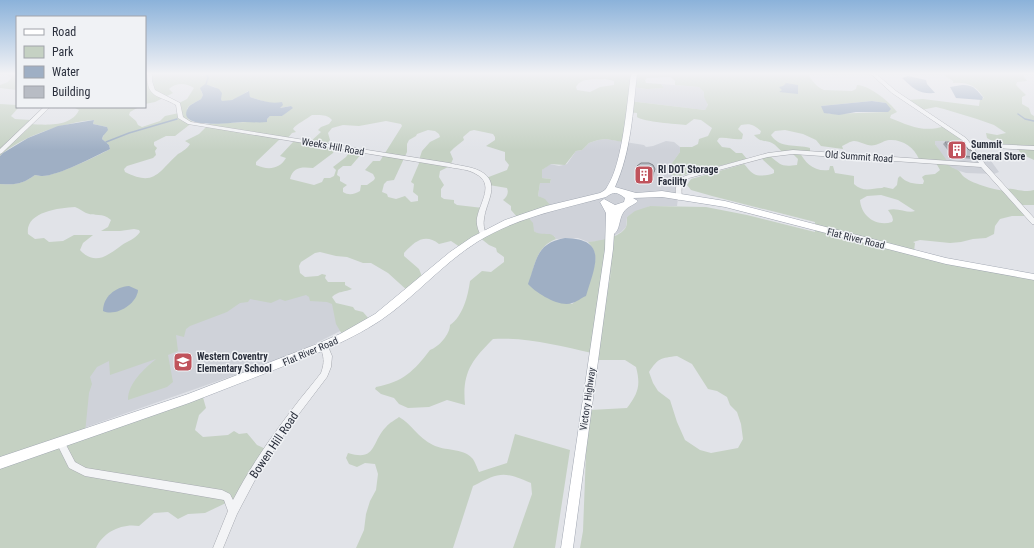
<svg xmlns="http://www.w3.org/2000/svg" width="1034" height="548" viewBox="0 0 1034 548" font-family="'Roboto Condensed',sans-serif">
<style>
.built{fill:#cfd2d9}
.green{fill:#c5d1c3;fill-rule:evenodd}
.water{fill:#9fafc4}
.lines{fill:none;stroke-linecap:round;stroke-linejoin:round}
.stream{stroke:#9fafc4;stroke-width:1.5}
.minor-casing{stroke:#a7aab1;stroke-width:1}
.major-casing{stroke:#a1a7b2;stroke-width:1}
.minor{fill:#f3f4f6;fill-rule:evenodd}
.major{fill:#fff;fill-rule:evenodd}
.wall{fill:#9ea2a9}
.shaded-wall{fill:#818489}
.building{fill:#b8bcc4;stroke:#818489}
.labels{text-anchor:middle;stroke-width:3;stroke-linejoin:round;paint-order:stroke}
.poi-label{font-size:10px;font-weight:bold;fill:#2b303d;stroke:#f0f2f5;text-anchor:start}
.street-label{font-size:10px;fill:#2b303d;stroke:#f0f2f5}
.near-street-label{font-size:12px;fill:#2b303d;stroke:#f0f2f5}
</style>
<rect width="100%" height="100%" fill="#e1e3e8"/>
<g class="built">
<polygon points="661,84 699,87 704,92 708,106 705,110 629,101 632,87 647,89 664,88"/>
<polygon points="606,139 644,145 646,147 653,146 666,141 674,142 680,147 680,152 672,163 671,174 680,183 677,206 650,206 627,217 626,227 621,232 604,241 588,242 578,238 556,239 554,236 538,234 534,231 526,215 540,197 538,196 540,183 550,183 551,179 542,178 542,170 550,164 559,166 567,164 576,151 582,150 589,143 598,140"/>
<polygon points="963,139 978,157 991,161 999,172 994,174 966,173 950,168 935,144 935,141 955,141"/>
<polygon points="257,285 326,295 350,326 295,354 75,431 80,370"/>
</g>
<g class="green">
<polygon points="6,73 17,73 17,90 0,88 0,85 8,82 11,78"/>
<path d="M145,73H188L202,76L217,73H807C812,80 816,87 824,90L852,91L856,89L857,85C869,85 890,102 897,112L891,115L890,118C910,126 924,133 945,126L963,139L955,141H935V144L948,162H946C951,169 953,167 959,171C960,172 962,175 963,176C970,183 995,190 1005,191V189C1015,188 1024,193 1034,190V205H1019L1028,216H1012L1000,219L995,226L994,234L986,238L973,239L961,242L950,243L920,240L913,242L915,243L914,251L932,256L1034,275V548H580L583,531L586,452L590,410L627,408C638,393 641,386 636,367L625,360H592L613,265L592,353C560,346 526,337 493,339C471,361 462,373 465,405L447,400L429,407L408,408L399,404L394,398L381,394L375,389L376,387C403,382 414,371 430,350C439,347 450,334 450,325C463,316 468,296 470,281L482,271L491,272L504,262V257L497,252L496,248L489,245L479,237L460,247L451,241L439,244C425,233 415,241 404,253V256L419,269L423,279L409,292L388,273L371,263H363L347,257L336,256L320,252L315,253L301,262L299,266L300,273L305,277L318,276L322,274L326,275L325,278L328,282H345V285L352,289C345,292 338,291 332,297L336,303L353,307L355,310L363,312L370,320L343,336L336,324L332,304L327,302L310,301L309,297L306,295L285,301L280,299L271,303L250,299L248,302L240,303L227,312L190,326L186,329L184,337L176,335L178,351L168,355L173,382L167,387L128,400C128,383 144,369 156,359L110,375L109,361L97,367L90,377L92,384L89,393L85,433L202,394L206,408L199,415L195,430L203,437L228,435L234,431L239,434L247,433L257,445L268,450L234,507L228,502L205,513L188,514L178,519L168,512L154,513L139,526C122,523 103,532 96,548H0V184C16,185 22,184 35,175C37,175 39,176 41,176C54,177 98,156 110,149L109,145L102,139L107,127L93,124L94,120C66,122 21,136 0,156V104L17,105V107H19L11,116L15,119L31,120L30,124C47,125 71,127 79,110L73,107H139L130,112L129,115L136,121L138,125L142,127L160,121L165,116L179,113L177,104L187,99L194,88C186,83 176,82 169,89L173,93L155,102L145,104ZM670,77L675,81V85L699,87L704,92V97L708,105L705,110L629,101L632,87L647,89L664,88L661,84L646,83L645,80L647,78ZM605,79L614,81V85L600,87L590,92L577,90L576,87C581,77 595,80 605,79ZM210,86L215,87L222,101C231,103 240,96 248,91L250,97L272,104L280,108L291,106L282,116H270L267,119V121L209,124L199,134L185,141L190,144C187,149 183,151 178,154C158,172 155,187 125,172L124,169L127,166L153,158L156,155L155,151L157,148L154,145V142L166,136H175L193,122L188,119L187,109L189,106L201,99L203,95L201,91ZM872,101L886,103L887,112L829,114L821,106ZM628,112L637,113V117C644,122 676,124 686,125L694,119L701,120L712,128L708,136L699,139L698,144L692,147H680V152L669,167L671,174L676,177L747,159L742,153H736L730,148L722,147L717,141L719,138C727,137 733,140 742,139L743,134L738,129L741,125C751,123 754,125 761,131L760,134L754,135C762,144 764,139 772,143C776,145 779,149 782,152H791L798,159L797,165C781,167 781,165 770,156L761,158L774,170V173C770,175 759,177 754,174C750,172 747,167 744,164L691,179L687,185L691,190L712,196L815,222V232L747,215L706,207L650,206L635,211L627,217C627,220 627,225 626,227C620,238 598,241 588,242C600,254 595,267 588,282C583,292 581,297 572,304L529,284C535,265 536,247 556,239C552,230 541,237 534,231L533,223L526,215L551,206L545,199L538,196L540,183H550L551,179L542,178V170L551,164L565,165L576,151L582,150L589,143L598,140L606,139L623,142ZM312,115C320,115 327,114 332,120L329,124L321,127L318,130L321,132L310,142L294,141L280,156L286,158C279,170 267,170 256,165V162L281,138L287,139L292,133L296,132L293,129C295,125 308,118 312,115ZM386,121L401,124L402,126L380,161H373L365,170L373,174L375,178L374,180L367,185H361L360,191C355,194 349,196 343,192V188L347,185L340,181V177L337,175L338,170L343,166H351L363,152L351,150L346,157L333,167L336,170L334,176L330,178H324L322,182L314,185L290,179C293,166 303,167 313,168L333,153L336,147L326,145L330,140L328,133L332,128L343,125L359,126ZM428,130L435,131L439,134L440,137L430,142L422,151L419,160L420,161L411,182L414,184L413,192L418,196V201L411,202L405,196L396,199L388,197L387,194L382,192L384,184L387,181L394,180L407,152V144L409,140L416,136L417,134ZM474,130L493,134L495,137V140L486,146L505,152V160L509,165L507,170L486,178L489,185L507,188C509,193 507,197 503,200L511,206V210L518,218L483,234V208L457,205L454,203V200L444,199L441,197V189L444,185L439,177L440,171L450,166L453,159L450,152L454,148L464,140L463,137L470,131ZM785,130L803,134L816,140L821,146L843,149L842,146C845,145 850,141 854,141C861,141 867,147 875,145C880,144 885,140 889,140C902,139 914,147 919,159L935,161L940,170L935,174L925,175L922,177L924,181L923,184C914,184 906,183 900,176L898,178L897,185L893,189L884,187L882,188C871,188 864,193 854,184V176L835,173L833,166H830L829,170C814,172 805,163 799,151L810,152V148C796,144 780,149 771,135L775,131ZM881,195L898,200L915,211C908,214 898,207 888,210L892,216L893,220L892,222C876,227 861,216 860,200L867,196ZM75,207C80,209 82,211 86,213C95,217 102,212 111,220L108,227L101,231H120L134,229L139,230L140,232C135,239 128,241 122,245C107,256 95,266 80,250L83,243L93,235H74L63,241L49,242L44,238L35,239L28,234C25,212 58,208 75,207ZM677,356L692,364L708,389L717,391L727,397L730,405L737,412L741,424L743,439L738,448L711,453L700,450L685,440L677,422L670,400L658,391L653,383L649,372C658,358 661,358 677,356Z"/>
<path d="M945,73L962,75L967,73H1022L1027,81L1017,82L1016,85L1026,95L1022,97V104L1029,108L1031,114L1034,116V160L1021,154L1016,145L997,144L987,138L986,133L997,135L1006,133L994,125L977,119L944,109L936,107L921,110L908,100L923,99L979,106L980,99L984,98C976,86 969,82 953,83V81L944,75Z"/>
<path d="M399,417C411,423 418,438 433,445C444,451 463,448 472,458C475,461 477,468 479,472L507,463L515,434L570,450L555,548H513L532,494L531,483C503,471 500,472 473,486L453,548H356L364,530L366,514L370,501L376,490L378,474L375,464L365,463L357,467L349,464L346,458L348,453C377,462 371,442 386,427C389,423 395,420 399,417Z"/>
</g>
<g class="water">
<path d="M908,76L926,80L927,84L935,93C918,94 914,89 902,78Z"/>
<polygon points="786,83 798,85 798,94 779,92 782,90 779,87 783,86"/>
<path d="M205,84L219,89L222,93L221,99L222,101L232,100L249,91L250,97C262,101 270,104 282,102L283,105L280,108L291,106L293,108L282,116H270L267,119V122C259,123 253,122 245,122C235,122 175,131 188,108C190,104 197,102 201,99L203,95L200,88Z"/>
<path d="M962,85C975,85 976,90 983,97L982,100L956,98L950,87Z"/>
<polygon points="872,101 886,103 891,109 888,112 856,112 839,115 824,113 821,106"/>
<path d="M94,120L93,124L107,127L108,130L103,136L102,139L109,145L110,149C96,156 56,177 41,176C39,176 37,175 35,175C22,184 17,185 0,184V156L3,153L28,138L58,126Z"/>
<path d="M565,238C609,239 595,266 586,296C581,298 577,302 572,303C560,308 536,293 528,284C537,260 536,243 565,238Z"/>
<path d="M129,286L138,290C137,304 116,317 103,311C103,297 115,287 129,286Z"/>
</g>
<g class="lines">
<g class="stream">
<polyline points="206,84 208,78 207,75"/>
<polyline points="1018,114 1025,119 1034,121"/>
<polyline points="106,142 129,133 177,119"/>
</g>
<defs>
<g id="minor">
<path d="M148,73H152V81L155,90L180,103L183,117L191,122L449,163C459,166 470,166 480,171C502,183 486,201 484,219C483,224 484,229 486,234L483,236H481C478,230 476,224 477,218C480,202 495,184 476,174C468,169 458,169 449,167L188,124L178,118L176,105C159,95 145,98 148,73Z"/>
<path d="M870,73H875L896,91L966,138L970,143L1034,146V150L973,147L985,164L1034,218V224H1032L981,167L793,154L768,157L689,178C681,183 681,189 682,198L679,200L677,199C674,190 676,181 685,176L768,153L793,150L979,163L962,140L892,93Z"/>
<polygon points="44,107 50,107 2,153 0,154 0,149"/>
<path d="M324,343L327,344L332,356L331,367L327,377L289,427L256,478L237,514L223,548H213L228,511L224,500L85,476L69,468L56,442L57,439L60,438L63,439L75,462L86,468L222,490L230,494L233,500C250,467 271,437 294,407C302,396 312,385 321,373C325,362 324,357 320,346L321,344Z"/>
</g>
<path id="major" d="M631,73H637C633,111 631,152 615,187L636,193L662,191L725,201L946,258L1034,274V280L946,264L725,207L662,197L633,198L638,201C633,206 627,206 623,213C619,219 620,230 614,234L613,249L573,548H561L605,249L606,213L600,202L604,199L615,205L624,202L625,198C617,192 614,191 606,197C562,209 517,217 477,242C442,264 415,297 381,320C363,332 344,341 325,350L189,403L0,469V457L188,394L317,344L340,334L375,314L450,252L472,237L505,220L546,206L600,193C603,191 606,190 607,187C623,163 627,103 631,73Z"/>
</defs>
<use href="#minor" class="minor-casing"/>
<use href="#major" class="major-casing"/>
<use href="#minor" class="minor"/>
<use href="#major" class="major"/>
</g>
<g class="wall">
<polygon points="945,142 962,146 974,155 974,157 973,159 953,157 943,144"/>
<polygon points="641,163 653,178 647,180 637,178 636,173 637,166"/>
</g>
<polygon class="shaded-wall" points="655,169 653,178 647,180 648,174"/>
<g class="building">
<polygon points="945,142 959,142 962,146 965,146 969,150 971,150 974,155 973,155 974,157 955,155"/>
<polygon points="641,163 649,163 653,165 655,169 654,172 648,174 639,171 637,166"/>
</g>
<linearGradient id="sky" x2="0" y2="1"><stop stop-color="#8bb2da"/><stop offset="0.49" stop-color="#f2f2f5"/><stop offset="1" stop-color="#f2f2f5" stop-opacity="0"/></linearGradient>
<rect width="1034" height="150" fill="url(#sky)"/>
<defs>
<symbol id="building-square" viewBox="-11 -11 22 22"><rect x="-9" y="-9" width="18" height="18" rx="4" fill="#c0535c" stroke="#f0f2f5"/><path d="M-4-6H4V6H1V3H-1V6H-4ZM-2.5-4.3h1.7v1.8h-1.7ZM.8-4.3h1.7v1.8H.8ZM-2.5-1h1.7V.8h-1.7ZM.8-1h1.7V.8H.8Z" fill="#fff"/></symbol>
<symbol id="school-square" viewBox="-11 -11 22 22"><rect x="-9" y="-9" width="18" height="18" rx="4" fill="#c0535c" stroke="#f0f2f5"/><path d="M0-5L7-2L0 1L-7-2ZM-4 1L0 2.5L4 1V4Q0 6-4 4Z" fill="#fff"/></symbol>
</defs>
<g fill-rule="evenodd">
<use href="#building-square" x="946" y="139" width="22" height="22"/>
<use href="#building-square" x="633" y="164" width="22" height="22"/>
<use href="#school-square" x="172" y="351" width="22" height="22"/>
</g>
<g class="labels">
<g class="poi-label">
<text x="971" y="148">Summit<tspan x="971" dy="12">General Store</tspan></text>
<text x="658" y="173">RI DOT Storage<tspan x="658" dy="12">Facility</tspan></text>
<text x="197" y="360">Western Coventry<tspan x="197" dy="12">Elementary School</tspan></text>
</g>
<g class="street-label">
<text transform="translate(333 146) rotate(10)" y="4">Weeks Hill Road</text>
<text transform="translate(859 156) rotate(4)" y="4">Old Summit Road</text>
<text transform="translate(856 238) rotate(14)" y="4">Flat River Road</text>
<text transform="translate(310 351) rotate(-23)" y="4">Flat River Road</text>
<text transform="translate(587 399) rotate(-82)" y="4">Victory Highway</text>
</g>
<g class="near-street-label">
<text transform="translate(274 445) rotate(-56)" y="4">Bowen Hill Road</text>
</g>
</g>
<rect x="16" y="16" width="130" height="92" fill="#f0f2f5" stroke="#a1a4ab"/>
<rect x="24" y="29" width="20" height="6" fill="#ffffff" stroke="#a1a4ab"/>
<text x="52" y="36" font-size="12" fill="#2b303d">Road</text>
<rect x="24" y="46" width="20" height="12" fill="#c5d1c3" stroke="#a1a4ab"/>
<text x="52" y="56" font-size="12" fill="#2b303d">Park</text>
<rect x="24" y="66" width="20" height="12" fill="#9fafc4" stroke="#a1a4ab"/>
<text x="52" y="76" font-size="12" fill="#2b303d">Water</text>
<rect x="24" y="86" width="20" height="12" fill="#b8bcc4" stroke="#a1a4ab"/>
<text x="52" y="96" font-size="12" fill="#2b303d">Building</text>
</svg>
